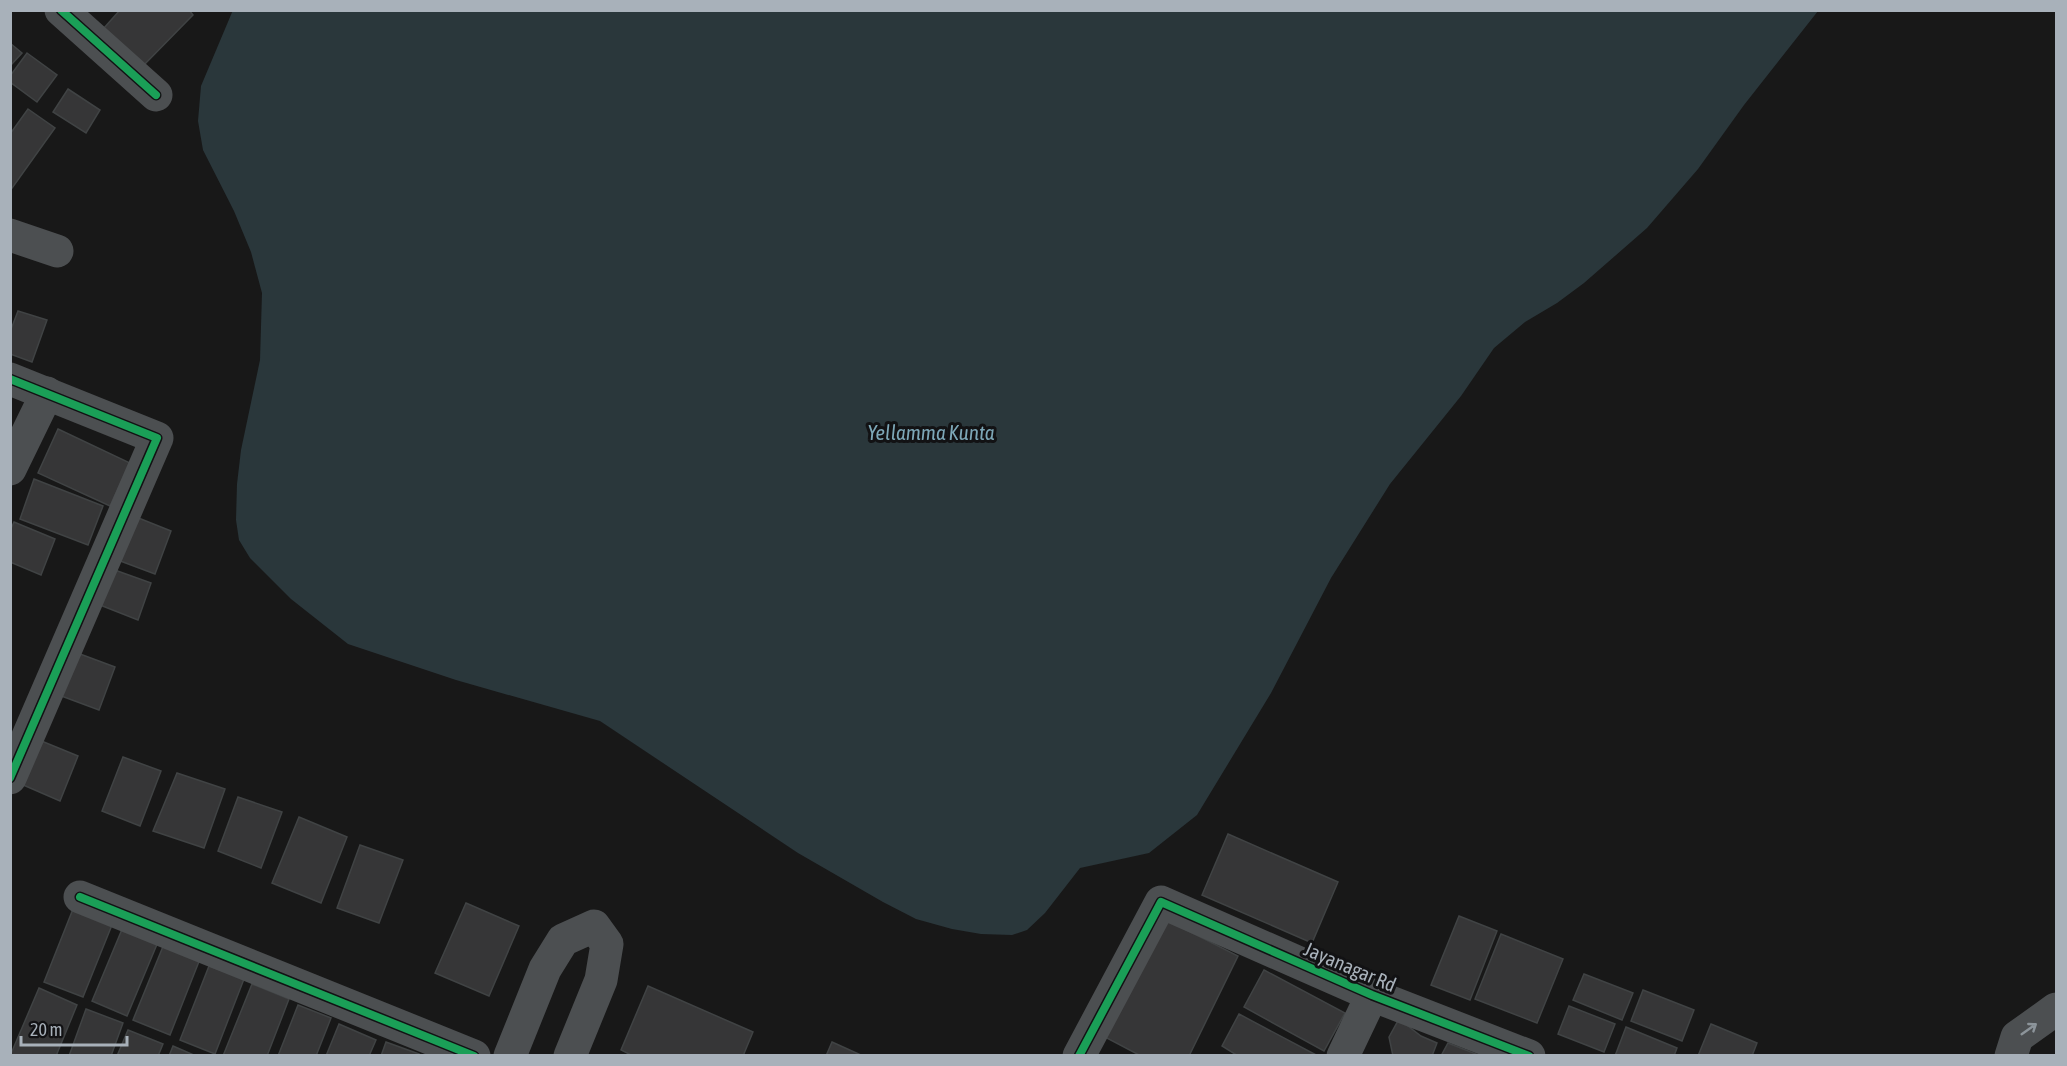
<svg xmlns="http://www.w3.org/2000/svg" width="2067" height="1066" viewBox="0 0 2067 1066" font-family="'Asap Condensed',sans-serif">
<style>
.water{fill:#2a373b}
.building{fill:#363637;stroke:#404344;stroke-width:1.5}
.lines{fill:none;stroke-linecap:round;stroke-linejoin:round}
.minor{stroke:#4c4f51;stroke-width:33}
.tertiary{stroke:#4c4f51;stroke-width:33}
.cycleway-casing{stroke:#121214;stroke-width:11}
.cycleway{stroke:#1a9f57;stroke-width:8}
.oneway{stroke:#8c949a}
.labels{text-anchor:middle;stroke-width:6;stroke-linejoin:round;paint-order:stroke}
.street-label{font-size:20px;fill:#a8b1ba;stroke:#121214}
.water-label{font-size:21px;font-style:italic;fill:#7da7b7;stroke:#121214}
</style>
<rect width="100%" height="100%" fill="#181818"/>
<polygon class="water" points="233,10 1818,10 1818,11 1744,105 1698,169 1647,228 1584,283 1557,303 1525,322 1494,348 1461,396 1390,484 1331,578 1271,693 1197,815 1149,853 1080,868 1045,913 1027,930 1012,935 981,934 952,929 916,919 883,902 798,853 600,721 456,680 348,644 291,599 250,558 239,540 236,520 237,484 241,450 260,360 262,293 251,252 234,211 203,150 198,121 201,86"/>
<g class="building">
<polygon points="120,10 189,10 193,15 143,66 104,28"/>
<polygon points="10,43 22,53 10,66"/>
<polygon points="27,53 57,75 37,102 10,82 10,76"/>
<polygon points="68,89 100,110 86,133 53,112"/>
<polygon points="28,109 55,128 10,191 10,134"/>
<polygon points="18,311 47,320 32,362 10,354 10,332"/>
<polygon points="58,429 130,463 110,506 38,473"/>
<polygon points="34,479 103,506 88,545 20,519"/>
<polygon points="131,515 171,531 155,574 115,559"/>
<polygon points="14,522 55,539 41,575 10,562 10,531"/>
<polygon points="112,569 151,583 138,620 100,605"/>
<polygon points="72,651 115,667 99,710 56,694"/>
<polygon points="39,740 78,756 60,801 21,784"/>
<polygon points="123,757 161,771 140,826 102,811"/>
<polygon points="177,773 225,789 204,848 153,831"/>
<polygon points="238,797 282,812 261,868 218,851"/>
<polygon points="299,817 347,837 321,903 272,883"/>
<polygon points="1228,834 1338,882 1312,943 1202,895"/>
<polygon points="360,845 403,860 379,923 337,908"/>
<polygon points="466,903 519,926 489,996 435,973"/>
<polygon points="73,909 112,925 83,997 44,982"/>
<polygon points="1459,916 1497,931 1470,1000 1431,985"/>
<polygon points="1161,917 1238,956 1189,1056 1141,1056 1101,1035"/>
<polygon points="123,927 158,942 127,1016 92,1001"/>
<polygon points="1501,934 1563,959 1537,1023 1475,999"/>
<polygon points="164,944 200,959 170,1035 133,1020"/>
<polygon points="209,966 244,979 215,1054 180,1040"/>
<polygon points="1264,970 1345,1013 1324,1051 1244,1007"/>
<polygon points="1584,974 1633,993 1622,1020 1573,1000"/>
<polygon points="252,984 289,999 267,1056 223,1056"/>
<polygon points="648,986 753,1032 743,1056 633,1056 621,1050"/>
<polygon points="39,988 77,1005 56,1056 10,1056"/>
<polygon points="1643,990 1694,1010 1682,1041 1631,1021"/>
<polygon points="298,1005 331,1018 316,1056 278,1056"/>
<polygon points="1569,1006 1615,1024 1604,1052 1558,1034"/>
<polygon points="86,1009 123,1023 111,1056 69,1056"/>
<polygon points="1239,1014 1318,1056 1238,1056 1222,1046"/>
<polygon points="1399,1019 1421,1036 1437,1043 1432,1056 1393,1056 1389,1037"/>
<polygon points="339,1024 376,1040 369,1056 326,1056"/>
<polygon points="1711,1024 1757,1043 1752,1056 1698,1056"/>
<polygon points="1626,1027 1677,1048 1674,1056 1615,1056"/>
<polygon points="128,1030 163,1044 158,1056 117,1056"/>
<polygon points="386,1042 419,1054 418,1056 381,1056"/>
<polygon points="832,1042 863,1056 826,1056"/>
<polygon points="1448,1043 1481,1056 1441,1056"/>
<polygon points="173,1046 196,1056 169,1056"/>
</g>
<g class="lines">
<g class="minor">
<polyline points="61,10 156,95"/>
<polyline points="10,235 57,251"/>
<polyline points="10,379 157,438 10,778"/>
<polyline points="10,469 47,393"/>
<polyline points="80,897 474,1056"/>
<polyline points="510,1056 545,969 563,940 594,926 607,944 601,980 570,1056"/>
<polyline points="1079,1056 1161,902 1372,995 1529,1056"/>
<polyline points="1343,1056 1372,995"/>
</g>
<polyline class="tertiary" points="2011,1056 2017,1037 2056,1009"/>
<defs>
<g id="cycleway">
<polyline points="61,10 156,95"/>
<polyline points="10,379 157,438 10,778"/>
<polyline points="80,897 474,1056"/>
<polyline points="1079,1056 1161,902 1372,995 1529,1056"/>
</g>
</defs>
<use href="#cycleway" class="cycleway-casing"/>
<use href="#cycleway" class="cycleway"/>
</g>
<defs><path id="oneway-shaft" d="M-6 0H5M1.5-3L5.5 0L1.5 3" fill="none" stroke-width="1.6" stroke-linecap="round" stroke-linejoin="round" transform="scale(1.5)"/></defs>
<use class="oneway" href="#oneway-shaft" transform="translate(2029 1029) rotate(-35)"/>
<g class="labels">
<g class="street-label">
<text transform="translate(1350 967) rotate(23)" y="7">Jayanagar Rd</text>
</g>
<g class="water-label">
<text x="931" y="440">Yellamma Kunta</text>
</g>
</g>
<rect width="2067" height="1066" fill="none" stroke="#a8b1ba" stroke-width="24"/>
<path d="M21 1036v9h106v-9" fill="none" stroke="#a8b1ba" stroke-width="3"/>
<text x="30" y="1036" font-size="18" fill="#a8b1ba" stroke="#121214" stroke-width="4.5" paint-order="stroke">20 m</text>
</svg>
